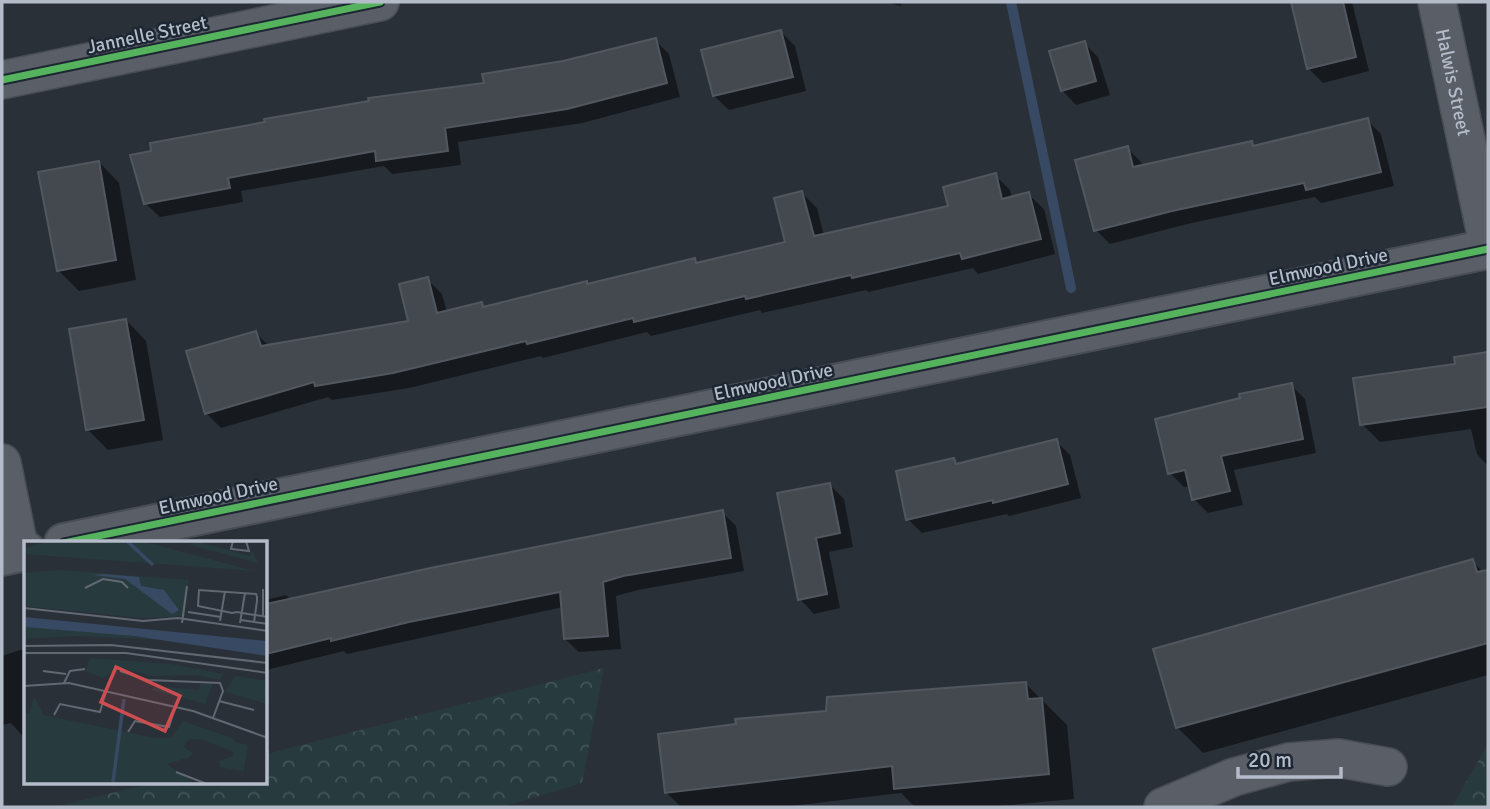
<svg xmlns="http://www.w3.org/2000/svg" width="1490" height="809" viewBox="0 0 1490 809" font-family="Signika,sans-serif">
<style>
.forest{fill:url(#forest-crowns)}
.shadow{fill:#0007}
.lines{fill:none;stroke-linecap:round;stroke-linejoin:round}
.stream{stroke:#384963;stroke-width:10}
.building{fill:#444950;stroke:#52575f;stroke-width:2}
.minor-casing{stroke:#484c53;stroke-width:40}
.tertiary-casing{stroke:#484c53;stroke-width:42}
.minor{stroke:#5a5e66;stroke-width:37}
.tertiary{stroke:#5a5e66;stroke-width:38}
.cycleway-casing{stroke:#1d2633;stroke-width:11}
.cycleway{stroke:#56b35d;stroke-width:7}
.labels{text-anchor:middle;stroke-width:5;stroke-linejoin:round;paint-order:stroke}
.street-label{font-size:19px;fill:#b4bcc9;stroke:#1d2633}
.inset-river{fill:none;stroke:#384963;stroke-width:3.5}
.inset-road{fill:none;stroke:#616872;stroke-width:2}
.view{fill:#ce4d50;fill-opacity:0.15;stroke:#ce4d50;stroke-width:3.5}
.inset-edge{fill:none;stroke:#b4bcc9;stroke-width:3.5}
</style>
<defs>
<pattern id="forest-crowns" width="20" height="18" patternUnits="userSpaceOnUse" patternTransform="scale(1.75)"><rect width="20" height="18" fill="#273a3e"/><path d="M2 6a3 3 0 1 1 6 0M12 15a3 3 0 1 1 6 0" fill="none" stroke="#445559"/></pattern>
</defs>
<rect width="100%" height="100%" fill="#2a3038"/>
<g class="forest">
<polygon points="604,668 582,783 502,807 55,807 152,783 266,783 266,754"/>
<polygon points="1488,744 1488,807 1452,807"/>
</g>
<g class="shadow">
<polygon points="885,2 902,2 901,6"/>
<polygon points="1293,2 1352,2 1369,71 1323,83 1308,68"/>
<polygon points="781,32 795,46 806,91 729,110 714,96"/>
<polygon points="655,40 669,54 680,97 582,123 458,142 461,165 392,174 384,166 241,191 243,202 160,217 145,203 486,85"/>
<polygon points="1084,43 1098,57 1110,95 1076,105 1062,90"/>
<polygon points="1367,120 1381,134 1394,186 1321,203 1315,197 1187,224 1110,244 1096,230 1127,148 1141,162 1143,166 1252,143 1256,147"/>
<polygon points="99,162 119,183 136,280 79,291 59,271"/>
<polygon points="995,175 1010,190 1012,198 1028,194 1044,209 1055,254 978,274 973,268 868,292 866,290 762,313 760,310 651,336 647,332 543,358 541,356 409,388 332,400 328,397 221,428 206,413 256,333 270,347 410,322 427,279 442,294 447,312 481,304 486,308 586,283 589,285 695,260 699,264 787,244 802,193 817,208 824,236 950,207"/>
<polygon points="126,320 146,341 163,440 108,450 88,430"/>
<polygon points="1488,354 1488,466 1477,454 1471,429 1380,442 1362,424 1457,365 1456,358"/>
<polygon points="1291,385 1305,399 1316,453 1234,470 1243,505 1208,513 1194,499 1191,486 1184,487 1170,473 1242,399"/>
<polygon points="1056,441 1070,455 1081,498 1009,516 1007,514 922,533 908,519 954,460 959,465"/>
<polygon points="830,485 844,499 853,547 829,552 840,608 814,614 800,599"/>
<polygon points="722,512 736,526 744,571 638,590 616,596 621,649 579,652 565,639 563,607 347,654 344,651 266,670 266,600 286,595 291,600"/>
<polygon points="1472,561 1484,573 1488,572 1488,675 1203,753 1177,727"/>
<polygon points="26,648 26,740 11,723 2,725 2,656"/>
<polygon points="1026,684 1067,725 1074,799 987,807 915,807 901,793 782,807 681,807 666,792 828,713"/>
</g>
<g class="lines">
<polyline class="stream" points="1011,2 1071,288"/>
</g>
<g class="building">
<polygon points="1291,2 1343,2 1356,57 1307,69"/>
<polygon points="781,30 793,77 713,96 701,50"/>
<polygon points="656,38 667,83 567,109 445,128 448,151 376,161 375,151 228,178 230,188 144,204 130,155 151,151 150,143 265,122 264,119 369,101 368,98 484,83 482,74 563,61"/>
<polygon points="1085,41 1096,81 1061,91 1049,51"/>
<polygon points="1368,118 1381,172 1306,190 1304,183 1172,211 1094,231 1075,160 1128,146 1133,167 1252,141 1253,146"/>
<polygon points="99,161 116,260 57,271 38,172"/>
<polygon points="996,173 1002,199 1029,192 1041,239 962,259 960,253 852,278 851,275 746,299 745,296 634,322 633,318 527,344 526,341 393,373 315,386 314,382 205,414 186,351 256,331 261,346 408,321 399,284 428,277 437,313 482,302 483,307 587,281 587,284 695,258 696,263 785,242 774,198 802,191 814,236 948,206 943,187"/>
<polygon points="126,319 144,420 86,430 69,329"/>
<polygon points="1488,352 1488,407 1360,425 1353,378 1455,364 1454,357"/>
<polygon points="1292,383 1303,439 1221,456 1230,491 1192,500 1185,470 1168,474 1155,419 1240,398 1239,394"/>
<polygon points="1057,439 1068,484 993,503 993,500 906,520 896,471 954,458 956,464"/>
<polygon points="830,483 840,533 816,538 827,594 798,600 777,493"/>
<polygon points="723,510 731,558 623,576 603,582 608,636 564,639 560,592 409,622 331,641 331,638 266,654 266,604 435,567"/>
<polygon points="1473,559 1477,572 1488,570 1488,643 1176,728 1153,649"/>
<polygon points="1026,682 1028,699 1042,698 1049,774 894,789 892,766 665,793 658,734 736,724 735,719 826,711 827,697"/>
</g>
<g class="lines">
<defs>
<g id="minor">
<path id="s1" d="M1437,2L1488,244"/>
<polyline points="2,80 380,2"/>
<polyline points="2,463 20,552"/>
<polyline points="1163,807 1234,777 1289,762 1338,758 1388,767"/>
</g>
<g id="tertiary">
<polyline points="64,543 1488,249"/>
<polyline points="2,556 26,551"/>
</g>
</defs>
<use href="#minor" class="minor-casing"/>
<use href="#tertiary" class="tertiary-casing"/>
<use href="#minor" class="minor"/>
<use href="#tertiary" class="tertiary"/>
<defs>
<g id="cycleway">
<polyline points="2,80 380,2"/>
<polyline points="64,543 1488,249"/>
</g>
</defs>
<use href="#cycleway" class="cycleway-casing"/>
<use href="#cycleway" class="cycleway"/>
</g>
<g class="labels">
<g class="street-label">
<text transform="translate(147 34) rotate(-12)" y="7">Jannelle Street</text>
<text dy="7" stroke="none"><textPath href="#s1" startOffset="82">Halwis Street</textPath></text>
<text transform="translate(1328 266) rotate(-12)" y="7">Elmwood Drive</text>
<text transform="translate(773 381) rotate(-12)" y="7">Elmwood Drive</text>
<text transform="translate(218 495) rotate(-12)" y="7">Elmwood Drive</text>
</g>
</g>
<g transform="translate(24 541)">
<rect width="243" height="243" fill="#2a3038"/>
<path d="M208,200L224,204L220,230L196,226L195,220L209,215Z" fill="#273a3e"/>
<path d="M27,0H117L231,30L0,13L1,7ZM171,0L226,15L228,10L234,22L166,4ZM36,29L165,39L161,75L119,77L0,65V32ZM0,86L82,92L141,99L52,95L0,98ZM65,117L148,123L199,133L196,139L173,134L127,135L97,127L79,137L62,130ZM211,135L243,140V163L201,151ZM189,142L181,163L128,149L131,145L175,149L176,143ZM10,155L20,174L130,197H147L159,180L210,198L209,211L181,199L165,198L160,206L169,212L166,216L143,223L171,243H0V174L6,172Z" fill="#273a3e"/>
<path d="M80,33L115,36L117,45L140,49L155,69L148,73L101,38L69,34ZM0,76L243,100V115L110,95L0,86Z" fill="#384963"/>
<path class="inset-river" d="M103,0L129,24M89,241L100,158"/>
<path class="inset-road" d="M209,0L207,8L225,10L222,0M61,47L79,38L98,41L104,47M0,67L119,80L154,77L244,90M164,71L197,76M239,75V48M217,79L244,83M196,80L201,50M230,81L233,60V56L232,53L175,49L174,65L208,72L213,71L218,72L244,76M158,82L163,45M216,82L221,52M0,105L87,104L244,122M0,112H102L244,132M19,130L42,133M96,130L124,139L196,142L199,150L189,177M40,142L46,130L61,128M0,145L45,142L169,170L244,197M195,160L230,169M30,174L36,163L76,171L82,150M104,191L111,180L145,186L151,166M152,231L183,243M243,243L244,210"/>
<path class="view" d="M92,126L156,155L141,190L77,161Z"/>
<rect width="243" height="243" class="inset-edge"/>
</g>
<rect width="1490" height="809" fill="none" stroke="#b4bcc9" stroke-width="7"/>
<path d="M1238 767v10h103v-10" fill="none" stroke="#b4bcc9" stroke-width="3.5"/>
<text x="1248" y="767" font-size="21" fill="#b4bcc9" stroke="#1d2633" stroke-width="5" paint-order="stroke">20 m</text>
</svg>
